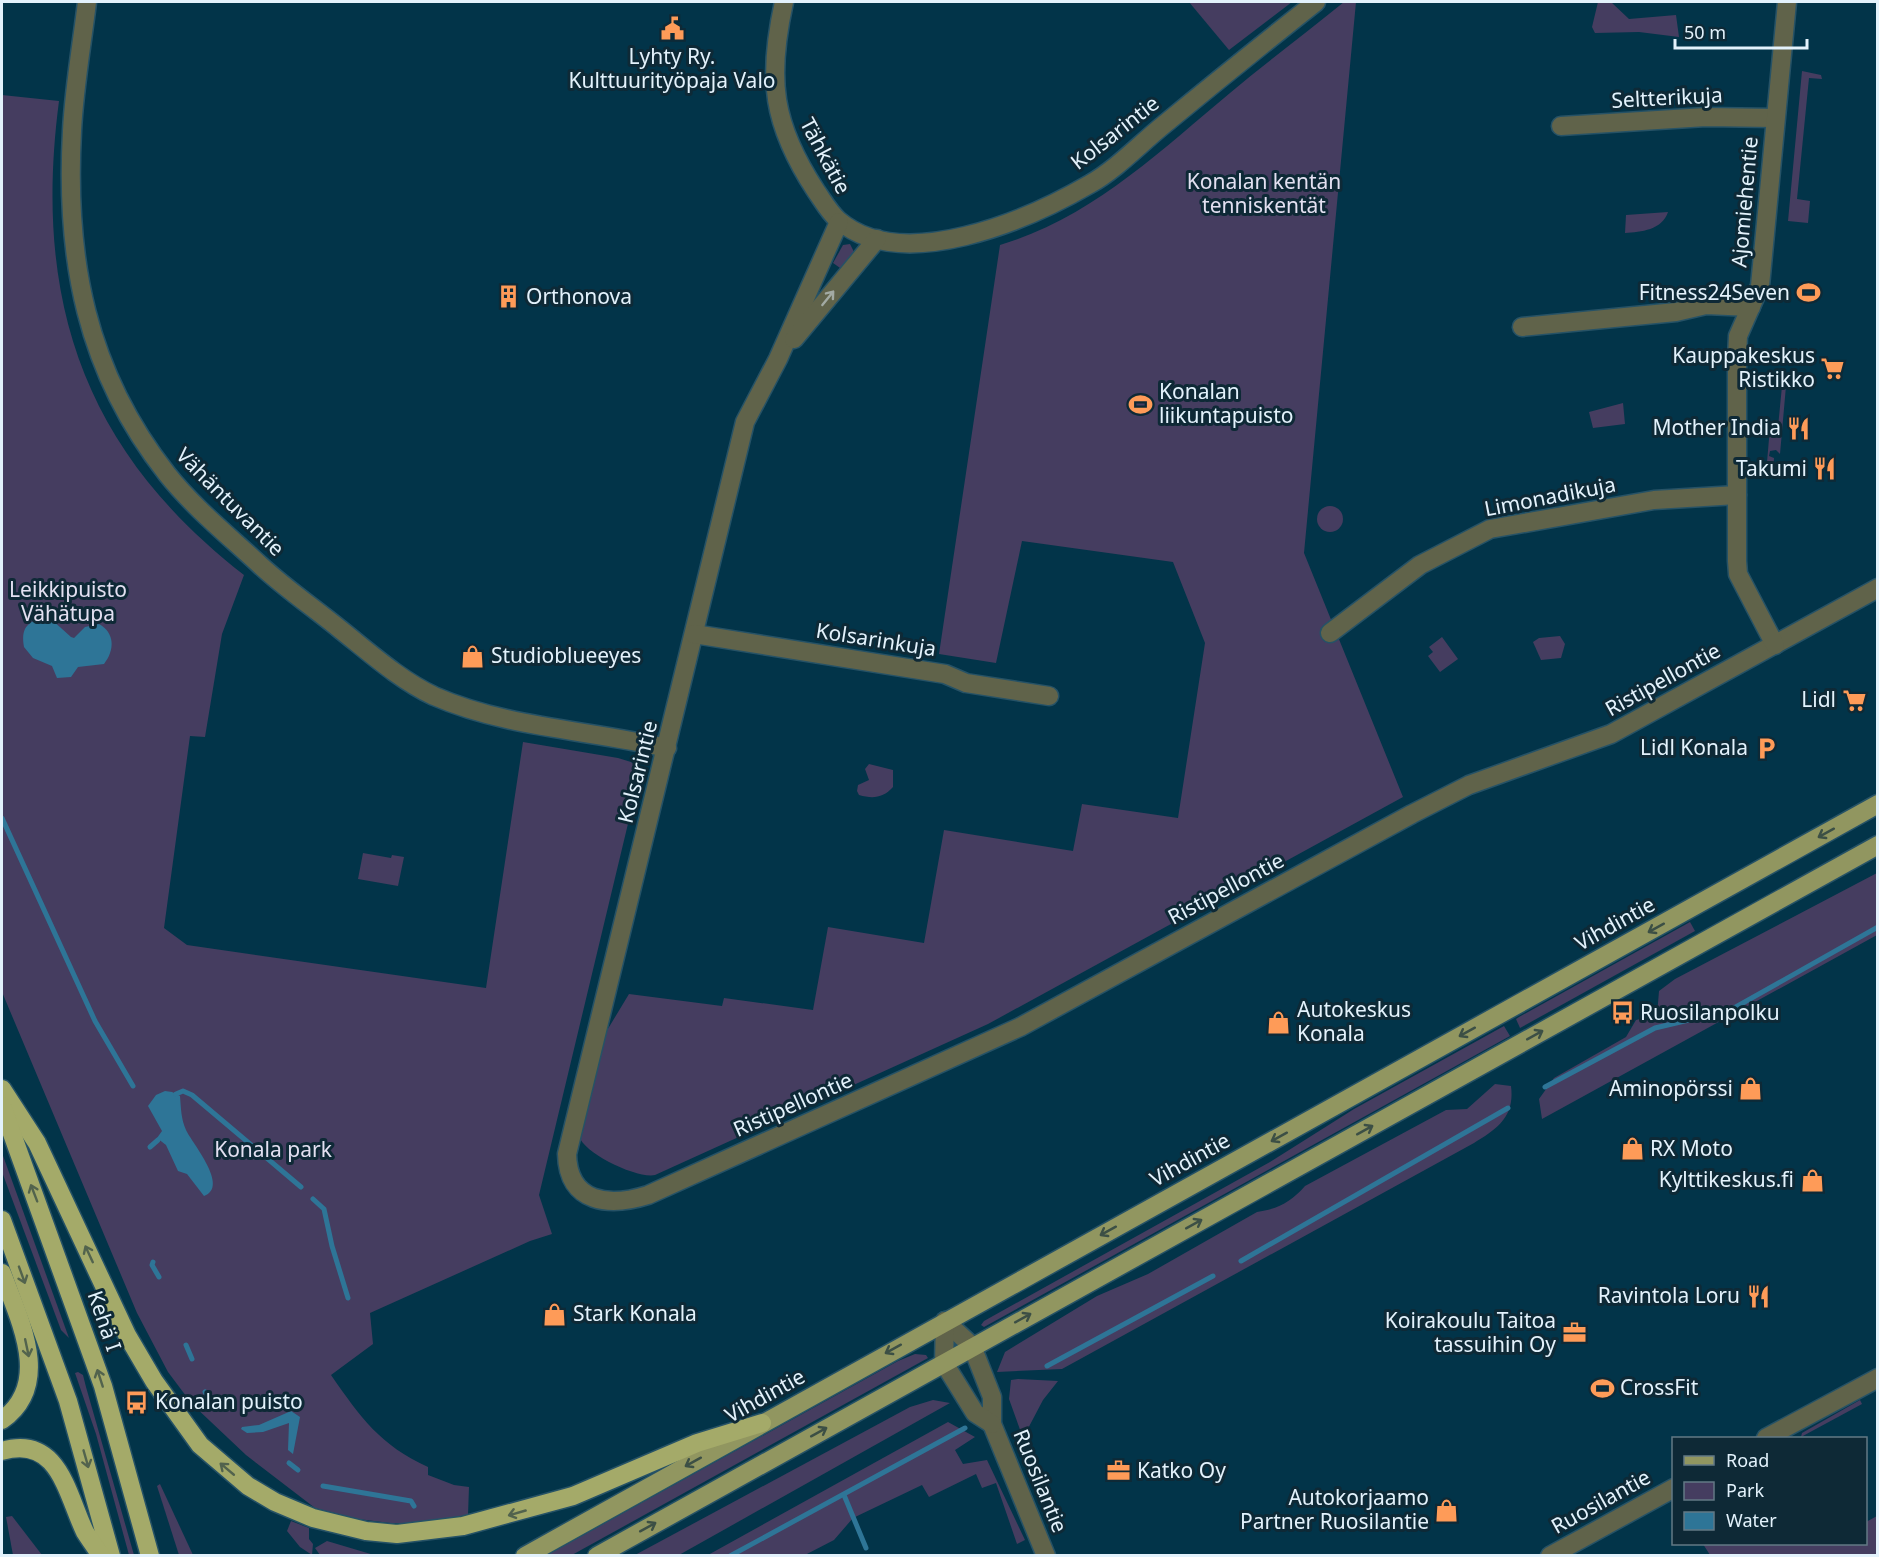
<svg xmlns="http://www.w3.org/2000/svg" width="1879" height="1557" viewBox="0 0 1879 1557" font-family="'Noto Sans',sans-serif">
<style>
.green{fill:#453d60}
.water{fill:#2e7597}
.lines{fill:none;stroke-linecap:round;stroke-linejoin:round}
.stream{stroke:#2e7597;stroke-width:5}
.minor-casing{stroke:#265266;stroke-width:21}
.major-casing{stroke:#265266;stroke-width:21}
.highway-casing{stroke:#265266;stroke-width:21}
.minor{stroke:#60634a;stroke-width:18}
.major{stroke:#919660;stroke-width:18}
.highway{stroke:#a4aa69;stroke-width:18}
.oneway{stroke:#a2aaa3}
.oneway2{stroke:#3c4f45}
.oneway3{stroke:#52634d}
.labels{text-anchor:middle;stroke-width:6;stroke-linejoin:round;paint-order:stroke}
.poi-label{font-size:21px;fill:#e3f2fc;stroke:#0e2936;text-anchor:end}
.street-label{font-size:21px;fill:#e3f2fc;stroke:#0e2936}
.park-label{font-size:21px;fill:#e3e0f1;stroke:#0e2936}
</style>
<rect width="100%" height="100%" fill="#023449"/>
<g class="green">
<polygon points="1189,2 1292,2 1229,50"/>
<path d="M1344,2H1356L1304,553L1403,797L988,1024L655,1175C638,1179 584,1154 579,1136L603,1037L629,994L722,1006L724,998L813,1010L828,927L924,943L944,830L1073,851L1082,804L1178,818L1205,643L1173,562L1022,541L996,663L939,654L1000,245C1091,218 1159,152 1230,93C1267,62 1306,33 1344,2Z"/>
<polygon points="1598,2 1611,2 1629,19 1676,15 1679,37 1639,32 1595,33 1592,27"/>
<polygon points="1802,71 1821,75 1822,79 1809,78 1797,199 1810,201 1808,223 1788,221"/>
<path d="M2,95L59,101C33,300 83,450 244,575L222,634L205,737L190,736L164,928L187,945L486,988L523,742L618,758L631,762L638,768V782L539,1195L552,1234L530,1241L370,1313L373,1344L331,1375C361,1418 380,1445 428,1467V1475L454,1485L469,1487L468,1515L413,1523H390L358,1519L315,1508L246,1455L192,1404L168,1372L137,1313L2,992Z"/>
<path d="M1668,212C1662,230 1641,232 1625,233L1626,215Z"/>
<polygon points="850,244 854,252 843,270 833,263 843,245"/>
<polygon points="1782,386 1786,386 1780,454 1776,450 1770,451 1769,456 1774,458 1773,475 1766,474 1770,427 1778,427"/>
<polygon points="1623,403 1625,424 1593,428 1589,412"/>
<circle cx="1330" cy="519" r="13"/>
<polygon points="1560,636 1565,644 1561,658 1541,660 1533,642 1539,638"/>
<polygon points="1442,637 1458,659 1440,672 1428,656 1433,652 1429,647"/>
<path d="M869,764L893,770V787C883,798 873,799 859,795L857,791L858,785L869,780L865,769Z"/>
<polygon points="363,853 391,858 392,855 404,857 398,886 358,879"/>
<polygon points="1877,873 1877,935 1542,1119 1539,1099 1554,1078 1626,1037 1636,1020 1657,1015 1659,991 1675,979"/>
<polygon points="1690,922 1695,931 1520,1028 1516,1019 1519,1017"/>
<polygon points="1504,1026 1510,1036 984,1327 981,1325 984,1321 1270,1162 1354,1109"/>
<path d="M1495,1084L1511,1086C1515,1117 1497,1129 1474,1143L1062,1369L997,1372L1005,1352L1018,1344L1097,1296L1148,1274L1257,1212C1278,1209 1291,1202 1305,1186L1446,1110L1467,1109Z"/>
<polygon points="2,1153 69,1338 61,1330 2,1172"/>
<polygon points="915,1354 926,1355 928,1358 572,1555 547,1555 898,1361"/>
<polygon points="78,1372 83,1375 86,1387 134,1555 129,1555 96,1434 75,1373"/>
<polygon points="1018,1379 1058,1381 1043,1400 1023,1438 1009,1399 1011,1380"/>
<polygon points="933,1400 950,1403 679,1555 635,1555 910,1407"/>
<polygon points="1860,1400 1862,1404 1801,1437 1802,1433"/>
<polygon points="948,1422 975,1437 955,1450 963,1464 987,1460 1025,1540 1017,1544 996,1483 982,1488 976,1474 929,1497 922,1485 853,1518 834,1540 805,1555 708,1555"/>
<polygon points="160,1484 193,1555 179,1555 157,1486"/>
<polygon points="12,1516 42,1555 13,1555 6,1517"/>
<polygon points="1877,1516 1877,1555 1710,1555 1703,1544 1866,1544 1866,1522"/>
<polygon points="291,1521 309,1528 309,1539 313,1544 312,1555 300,1547 287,1531"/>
<polygon points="327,1541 374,1555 378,1555 320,1555 315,1548"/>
</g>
<g class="water">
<path d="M42,617L51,619L71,637L74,638L85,627L99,624C115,633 115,650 104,664L78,667L71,677L57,678L52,666L33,658L24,647C21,629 26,623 42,617Z"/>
<path d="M165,1091L172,1092L180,1096C181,1108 181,1119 186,1130C192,1143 230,1187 204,1196L187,1174L178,1171L166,1145L157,1138L162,1131L148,1106L156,1095Z"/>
<polygon points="291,1411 300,1417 293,1454 288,1450 289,1423 263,1432 247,1433 241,1429 242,1427 259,1425"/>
</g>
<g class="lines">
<g class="stream">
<polyline points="2,818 95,1021 133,1086"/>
<polyline points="1545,1087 1655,1028 1693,1019 1718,1017 1878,927"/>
<polyline points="176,1094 183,1091 192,1095 301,1187"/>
<polyline points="150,1147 158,1140"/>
<polyline points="313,1199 324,1209 332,1246 348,1298"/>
<polyline points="1241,1261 1508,1108"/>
<polyline points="153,1262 152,1265 159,1277"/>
<polyline points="186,1345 192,1359"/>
<polyline points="1047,1366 1213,1276"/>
<polyline points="205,1392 211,1399"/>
<polyline points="289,1463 298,1470"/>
<polyline points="323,1486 411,1501 414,1506"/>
<polyline points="844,1495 866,1548"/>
<polyline points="730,1556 965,1428"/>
</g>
<defs>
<g id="minor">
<path d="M87,2C82,44 74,88 72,131C65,259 86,371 167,474C194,508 229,536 260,565C286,589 314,608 341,630C370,653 400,680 434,696C507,728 590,730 667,748"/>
<path d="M784,2C767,79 772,124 816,191C823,201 829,212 838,220C902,275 1028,220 1090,184C1115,170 1138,146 1161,127C1212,85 1264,43 1316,2"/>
<polyline points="1561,126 1706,117 1775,118"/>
<path d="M839,222L778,359L745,422L567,1154C568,1204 610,1207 648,1195L1020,1027L1412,814L1469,785L1611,734L1878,588"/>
<polyline points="1522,327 1676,312 1706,305 1751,307"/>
<polyline points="794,339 877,239"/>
<polyline points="1330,633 1420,565 1490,529 1654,500 1737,495"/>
<polyline points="694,634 945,674 966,683 1049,696"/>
<polyline points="1775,645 1738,574 1737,561 1737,357 1738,336 1760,286 1787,2"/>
<polyline points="945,1321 972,1346 992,1397 992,1424 1046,1556"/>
<polyline points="945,1321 944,1363 975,1413 992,1424"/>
<polyline points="1766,1438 1878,1378"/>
<polyline points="1550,1556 1674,1488"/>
</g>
<g id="major">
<polyline points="525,1556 1878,804"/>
<polyline points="597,1556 1878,845"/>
</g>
<g id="highway">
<polyline points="2,1089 37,1143 127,1335 154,1381 200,1445 248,1486 275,1502 313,1518 366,1531 397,1534 463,1526 573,1496 697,1443 762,1423"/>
<polyline points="2,1106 103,1386 150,1556"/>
<polyline points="2,1220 68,1401 111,1556"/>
<path d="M2,1273C19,1319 53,1384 2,1420"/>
<path d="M2,1451C59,1434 67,1495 85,1532C90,1540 96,1548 101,1556"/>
</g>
</defs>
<use href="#minor" class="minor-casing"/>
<use href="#major" class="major-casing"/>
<use href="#highway" class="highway-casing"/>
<use href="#minor" class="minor"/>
<use href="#major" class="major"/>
<use href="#highway" class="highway"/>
</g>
<defs><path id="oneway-shaft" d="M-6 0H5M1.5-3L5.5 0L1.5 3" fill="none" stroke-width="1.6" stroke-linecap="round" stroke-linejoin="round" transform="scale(1.5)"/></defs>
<use class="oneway" href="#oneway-shaft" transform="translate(828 298) rotate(-51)"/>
<g class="oneway2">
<use href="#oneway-shaft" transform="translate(1826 833) rotate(151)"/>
<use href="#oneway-shaft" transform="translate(1656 928) rotate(151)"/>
<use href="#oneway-shaft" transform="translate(1467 1032) rotate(151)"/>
<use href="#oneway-shaft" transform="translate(1535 1035) rotate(-29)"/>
<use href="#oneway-shaft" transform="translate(1365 1130) rotate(-29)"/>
<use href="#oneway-shaft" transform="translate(1279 1137) rotate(151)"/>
<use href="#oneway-shaft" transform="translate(1194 1224) rotate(-29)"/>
<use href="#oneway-shaft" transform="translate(1108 1231) rotate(151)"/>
<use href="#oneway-shaft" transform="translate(1023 1318) rotate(-29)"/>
<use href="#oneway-shaft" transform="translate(893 1349) rotate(151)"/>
<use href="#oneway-shaft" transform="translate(819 1432) rotate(-29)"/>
<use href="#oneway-shaft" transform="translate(693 1462) rotate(151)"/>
<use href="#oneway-shaft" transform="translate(648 1527) rotate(-29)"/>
</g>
<g class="oneway3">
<use href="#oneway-shaft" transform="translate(34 1193) rotate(-111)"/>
<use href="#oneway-shaft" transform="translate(89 1254) rotate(-115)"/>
<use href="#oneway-shaft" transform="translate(22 1275) rotate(70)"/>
<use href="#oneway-shaft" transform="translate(27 1348) rotate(78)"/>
<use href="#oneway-shaft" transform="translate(100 1378) rotate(-108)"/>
<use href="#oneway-shaft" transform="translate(86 1459) rotate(74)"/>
<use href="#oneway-shaft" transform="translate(227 1469) rotate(-140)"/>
<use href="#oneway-shaft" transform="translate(517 1513) rotate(164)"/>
</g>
<defs>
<symbol id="civic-bare" viewBox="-9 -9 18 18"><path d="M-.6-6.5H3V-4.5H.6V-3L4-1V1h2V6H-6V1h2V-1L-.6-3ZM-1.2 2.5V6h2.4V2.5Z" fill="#fe9b58" stroke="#0e2936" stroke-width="2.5" paint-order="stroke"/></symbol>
<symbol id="stadium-bare" viewBox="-9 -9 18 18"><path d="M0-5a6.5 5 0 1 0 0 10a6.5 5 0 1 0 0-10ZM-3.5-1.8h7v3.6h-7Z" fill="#fe9b58" stroke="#0e2936" stroke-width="2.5" paint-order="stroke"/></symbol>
<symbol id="building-bare" viewBox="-9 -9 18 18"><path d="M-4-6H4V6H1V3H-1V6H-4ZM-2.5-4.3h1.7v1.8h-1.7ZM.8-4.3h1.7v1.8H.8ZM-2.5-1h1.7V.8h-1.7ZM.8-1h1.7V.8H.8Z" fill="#fe9b58" stroke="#0e2936" stroke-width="2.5" paint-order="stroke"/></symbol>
<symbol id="supermarket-bare" viewBox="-9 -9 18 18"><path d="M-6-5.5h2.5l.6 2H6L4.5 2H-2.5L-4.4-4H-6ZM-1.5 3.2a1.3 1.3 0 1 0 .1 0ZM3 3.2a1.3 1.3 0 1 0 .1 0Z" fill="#fe9b58" stroke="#0e2936" stroke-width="2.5" paint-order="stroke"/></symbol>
<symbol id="restaurant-bare" viewBox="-9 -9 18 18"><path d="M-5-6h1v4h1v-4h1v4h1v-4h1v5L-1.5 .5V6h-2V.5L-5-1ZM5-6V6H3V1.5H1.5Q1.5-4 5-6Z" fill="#fe9b58" stroke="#0e2936" stroke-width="2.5" paint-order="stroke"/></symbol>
<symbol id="shop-bare" viewBox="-9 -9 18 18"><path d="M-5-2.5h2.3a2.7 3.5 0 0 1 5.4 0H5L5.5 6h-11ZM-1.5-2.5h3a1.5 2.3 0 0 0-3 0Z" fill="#fe9b58" stroke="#0e2936" stroke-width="2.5" paint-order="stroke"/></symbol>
<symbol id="parking-bare" viewBox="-9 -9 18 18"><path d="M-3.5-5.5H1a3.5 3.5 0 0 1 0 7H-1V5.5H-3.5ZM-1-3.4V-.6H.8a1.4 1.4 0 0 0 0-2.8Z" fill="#fe9b58" stroke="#0e2936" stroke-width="2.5" paint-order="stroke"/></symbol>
<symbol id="bus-bare" viewBox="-9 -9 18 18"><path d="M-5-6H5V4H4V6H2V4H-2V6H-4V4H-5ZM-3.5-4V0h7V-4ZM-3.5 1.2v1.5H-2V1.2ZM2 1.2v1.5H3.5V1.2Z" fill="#fe9b58" stroke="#0e2936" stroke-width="2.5" paint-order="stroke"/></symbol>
<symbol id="office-bare" viewBox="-9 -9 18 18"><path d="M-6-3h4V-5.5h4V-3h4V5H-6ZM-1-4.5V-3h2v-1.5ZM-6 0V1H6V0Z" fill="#fe9b58" stroke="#0e2936" stroke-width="2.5" paint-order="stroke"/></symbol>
</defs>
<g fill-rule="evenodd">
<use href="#civic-bare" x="656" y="12" width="33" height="33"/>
<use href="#stadium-bare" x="1792" y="276" width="33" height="33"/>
<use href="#building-bare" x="492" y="280" width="33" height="33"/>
<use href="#supermarket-bare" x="1816" y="352" width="33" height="33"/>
<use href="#stadium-bare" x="1124" y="388" width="33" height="33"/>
<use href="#restaurant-bare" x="1782" y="412" width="33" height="33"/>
<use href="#restaurant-bare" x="1808" y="452" width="33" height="33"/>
<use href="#shop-bare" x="456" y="640" width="33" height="33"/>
<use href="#supermarket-bare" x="1838" y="684" width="33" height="33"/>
<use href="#parking-bare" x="1750" y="732" width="33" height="33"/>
<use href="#bus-bare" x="1606" y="996" width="33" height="33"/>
<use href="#shop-bare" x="1262" y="1006" width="33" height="33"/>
<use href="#shop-bare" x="1734" y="1072" width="33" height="33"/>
<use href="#shop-bare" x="1616" y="1132" width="33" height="33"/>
<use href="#shop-bare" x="1796" y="1164" width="33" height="33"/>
<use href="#restaurant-bare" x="1742" y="1280" width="33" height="33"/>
<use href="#shop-bare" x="538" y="1298" width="33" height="33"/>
<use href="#office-bare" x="1558" y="1316" width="33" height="33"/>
<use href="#stadium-bare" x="1586" y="1372" width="33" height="33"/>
<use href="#bus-bare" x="120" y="1386" width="33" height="33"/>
<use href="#office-bare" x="1102" y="1454" width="33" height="33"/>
<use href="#shop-bare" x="1430" y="1494" width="33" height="33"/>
</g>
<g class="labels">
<g class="poi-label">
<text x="672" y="64" text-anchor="middle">Lyhty Ry.<tspan x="672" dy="24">Kulttuurityöpaja Valo</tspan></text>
<text x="1790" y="300">Fitness24Seven</text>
<text x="526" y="304" text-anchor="start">Orthonova</text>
<text x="1815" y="363">Kauppakeskus<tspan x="1815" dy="24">Ristikko</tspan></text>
<text x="1159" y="399" text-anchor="start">Konalan<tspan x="1159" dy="24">liikuntapuisto</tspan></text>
<text x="1781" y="435">Mother India</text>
<text x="1807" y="476">Takumi</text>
<text x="491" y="663" text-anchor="start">Studioblueeyes</text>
<text x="1836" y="707">Lidl</text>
<text x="1748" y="755">Lidl Konala</text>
<text x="1297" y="1017" text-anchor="start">Autokeskus<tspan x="1297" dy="24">Konala</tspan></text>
<text x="1640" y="1020" text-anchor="start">Ruosilanpolku</text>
<text x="1733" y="1096">Aminopörssi</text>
<text x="1650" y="1156" text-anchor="start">RX Moto</text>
<text x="1794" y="1187">Kylttikeskus.fi</text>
<text x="1740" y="1303">Ravintola Loru</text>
<text x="573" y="1321" text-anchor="start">Stark Konala</text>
<text x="1556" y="1328">Koirakoulu Taitoa<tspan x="1556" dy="24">tassuihin Oy</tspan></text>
<text x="1620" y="1395" text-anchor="start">CrossFit</text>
<text x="155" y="1409" text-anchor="start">Konalan puisto</text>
<text x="1137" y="1478" text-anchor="start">Katko Oy</text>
<text x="1429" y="1505">Autokorjaamo<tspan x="1429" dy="24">Partner Ruosilantie</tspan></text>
</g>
<g class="street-label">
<text transform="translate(1667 98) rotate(-3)" y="7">Seltterikuja</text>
<text transform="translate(1115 133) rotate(-38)" y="7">Kolsarintie</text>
<text transform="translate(825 156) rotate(62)" y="7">Tähkätie</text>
<text transform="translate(1745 202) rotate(-85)" y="7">Ajomiehentie</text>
<text transform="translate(1550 497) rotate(-11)" y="7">Limonadikuja</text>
<text transform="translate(230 502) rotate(45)" y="7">Vähäntuvantie</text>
<text transform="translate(876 640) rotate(9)" y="7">Kolsarinkuja</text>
<text transform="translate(1663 680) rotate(-29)" y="7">Ristipellontie</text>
<text transform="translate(638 772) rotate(-76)" y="7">Kolsarintie</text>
<text transform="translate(1226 889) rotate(-28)" y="7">Ristipellontie</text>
<text transform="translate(1615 924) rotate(-29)" y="7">Vihdintie</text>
<text transform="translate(793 1105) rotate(-24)" y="7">Ristipellontie</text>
<text transform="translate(1190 1160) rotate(-29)" y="7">Vihdintie</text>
<text transform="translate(104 1321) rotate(71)" y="7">Kehä I</text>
<text transform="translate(765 1396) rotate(-29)" y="7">Vihdintie</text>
<text transform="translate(1040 1481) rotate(68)" y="7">Ruosilantie</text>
<text transform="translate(1601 1502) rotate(-29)" y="7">Ruosilantie</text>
</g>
<g class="park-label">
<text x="1264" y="189">Konalan kentän<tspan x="1264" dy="24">tenniskentät</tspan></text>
<text x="68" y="597">Leikkipuisto<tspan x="68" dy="24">Vähätupa</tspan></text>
<text x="273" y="1157">Konala park</text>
</g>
</g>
<rect width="1879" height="1557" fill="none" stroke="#e3f2fc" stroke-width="6"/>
<rect x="1672" y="1437" width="195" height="108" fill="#0e2936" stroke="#637985" stroke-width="1.5"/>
<rect x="1684" y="1456" width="30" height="9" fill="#919660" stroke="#637985" stroke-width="1.5"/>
<text x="1726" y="1467" font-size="18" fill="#e3f2fc">Road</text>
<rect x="1684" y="1482" width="30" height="18" fill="#453d60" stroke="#637985" stroke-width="1.5"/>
<text x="1726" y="1497" font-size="18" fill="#e3f2fc">Park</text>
<rect x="1684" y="1512" width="30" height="18" fill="#2e7597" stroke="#637985" stroke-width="1.5"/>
<text x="1726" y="1527" font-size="18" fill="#e3f2fc">Water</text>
<path d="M1675 39v9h132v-9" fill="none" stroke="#e3f2fc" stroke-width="3"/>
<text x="1684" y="39" font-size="18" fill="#e3f2fc" stroke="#0e2936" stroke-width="4.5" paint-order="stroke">50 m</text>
</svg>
